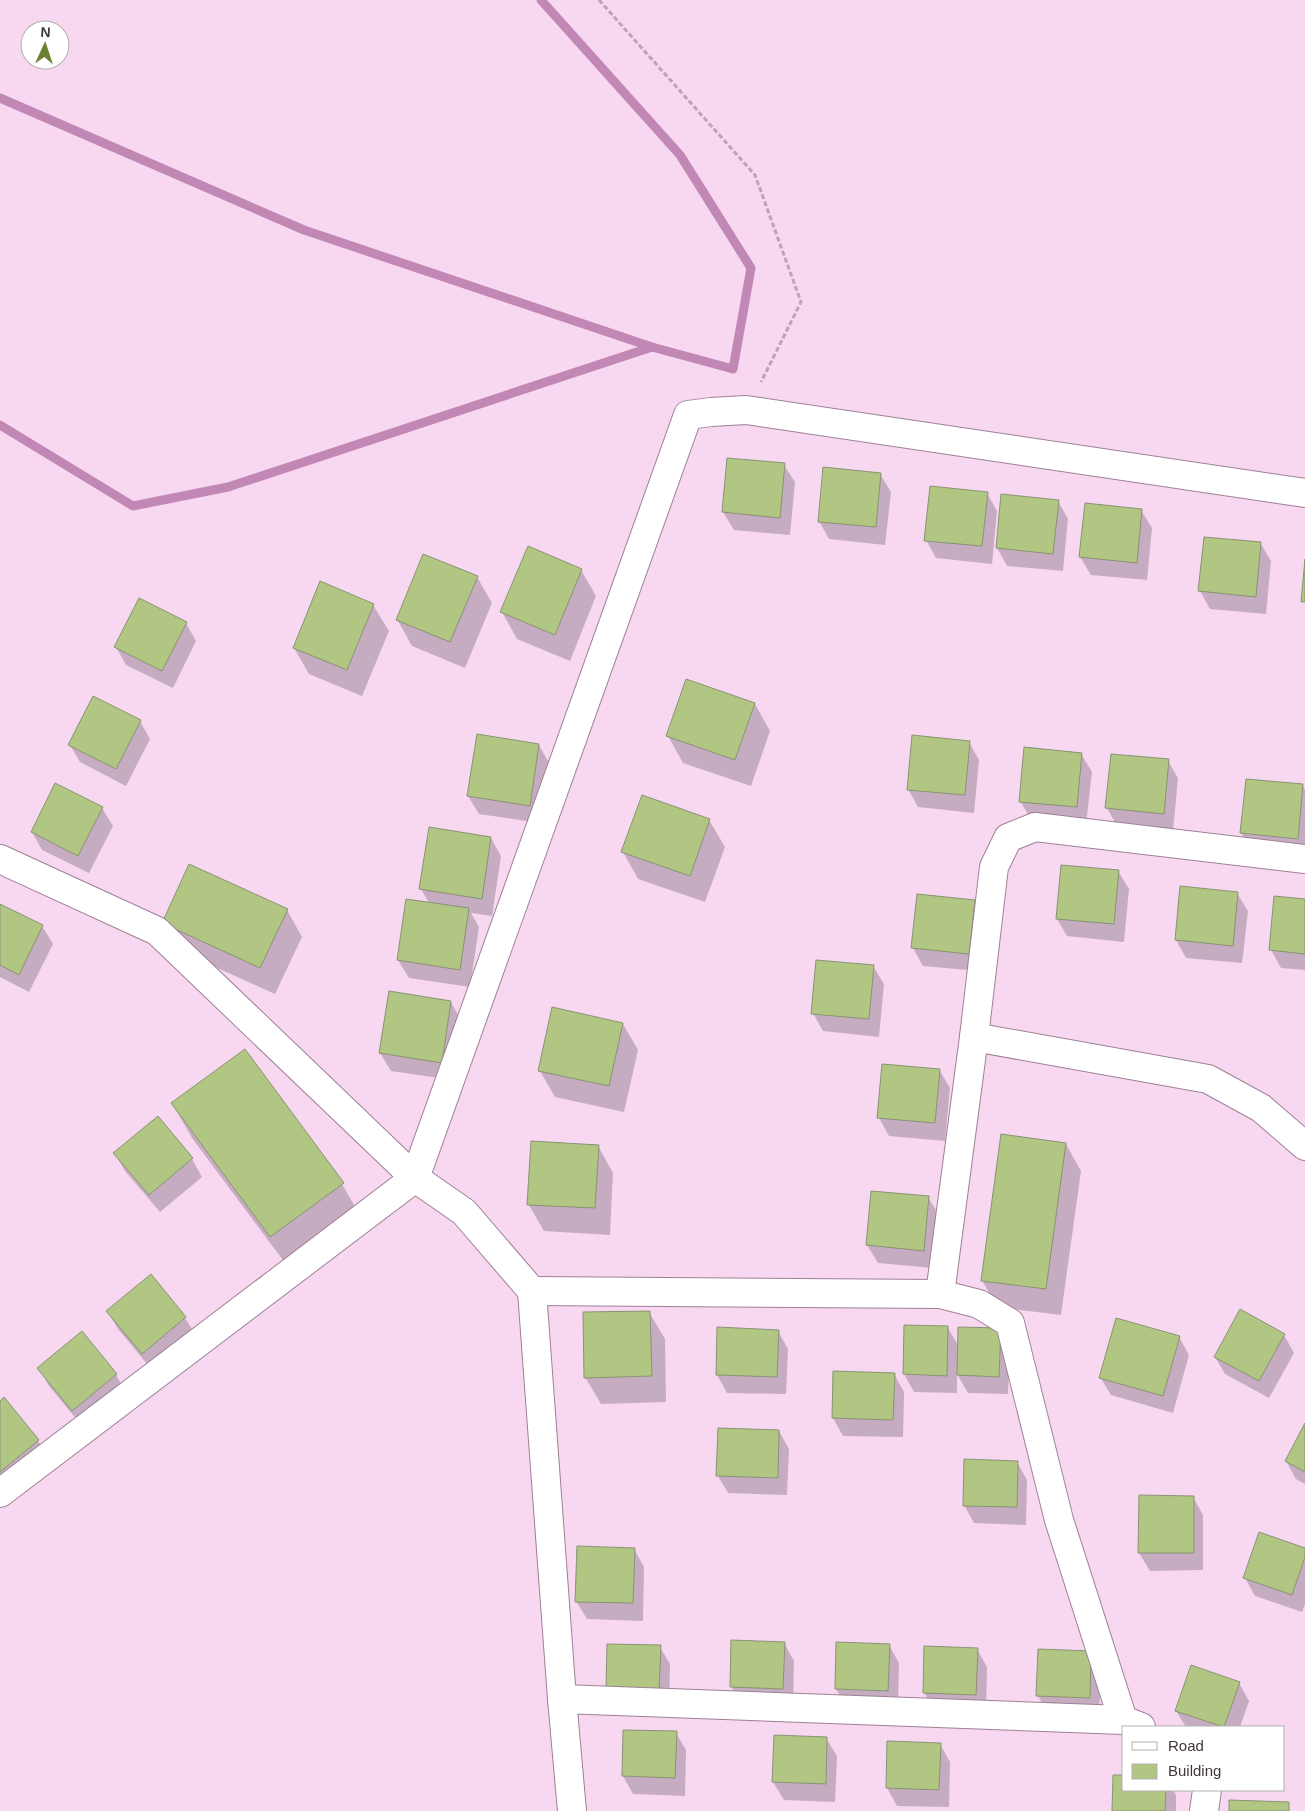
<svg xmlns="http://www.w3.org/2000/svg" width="1305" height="1811" viewBox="0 0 1305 1811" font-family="Arial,sans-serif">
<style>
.shadow{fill:#0003}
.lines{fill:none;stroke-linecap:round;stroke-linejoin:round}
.stream{stroke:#c188b6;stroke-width:9}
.building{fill:#b1c682;stroke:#899374}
.minor-casing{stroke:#9d8197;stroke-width:30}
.path{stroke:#bca3b6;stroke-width:3;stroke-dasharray:5 2.5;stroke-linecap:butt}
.minor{stroke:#fff;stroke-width:28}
</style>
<rect width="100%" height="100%" fill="#f7d8f0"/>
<g class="shadow">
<polygon points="784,465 795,482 790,535 734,530 723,512"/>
<polygon points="880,474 891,492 885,545 829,539 819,521"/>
<polygon points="987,493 997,511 992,564 936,558 926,540"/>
<polygon points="1002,495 1058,501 1068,519 1063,571 1007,566 997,548"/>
<polygon points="1141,510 1152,528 1147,580 1091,575 1080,557"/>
<polygon points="1261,544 1271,561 1266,614 1210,609 1200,591"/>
<polygon points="581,570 596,596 570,661 517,639 502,612"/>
<polygon points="477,577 492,603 465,668 412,646 397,619"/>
<polygon points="373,605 389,631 362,696 309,674 294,648"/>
<polygon points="186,623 196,641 173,688 126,665 116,647"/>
<polygon points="755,704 770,731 751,786 683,763 668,736"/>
<polygon points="140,721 150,739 126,786 80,762 70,745"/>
<polygon points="969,742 979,760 974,813 918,807 908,789"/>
<polygon points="539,745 549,763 540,823 479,814 468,796"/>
<polygon points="1081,754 1092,772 1086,825 1031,819 1020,801"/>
<polygon points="1168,761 1178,778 1173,831 1117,826 1107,808"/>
<polygon points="1303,786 1305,790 1305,856 1252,851 1241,833"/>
<polygon points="102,808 113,826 89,873 42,850 32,832"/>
<polygon points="709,820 725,847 705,902 638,879 623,852"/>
<polygon points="491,838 501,856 492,916 471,913 479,927 470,987 409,978 398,960 429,903 421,889"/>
<polygon points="1118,871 1129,889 1124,942 1067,936 1057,919"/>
<polygon points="1237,893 1248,911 1242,963 1186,958 1176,940"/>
<polygon points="918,896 974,901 984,919 979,971 923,966 913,948"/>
<polygon points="1305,901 1305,970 1281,968 1271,950"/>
<polygon points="0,905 42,926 53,944 29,992 0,977"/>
<polygon points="287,910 302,937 275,994 178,950 163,923"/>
<polygon points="873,966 884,984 879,1037 823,1031 813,1013"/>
<polygon points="451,1002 461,1020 452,1080 391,1071 380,1053"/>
<polygon points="623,1024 638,1050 624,1112 555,1097 540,1071"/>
<polygon points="244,1051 342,1184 362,1219 291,1271 192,1138 172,1103"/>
<polygon points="940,1071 950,1088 945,1141 889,1136 879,1118"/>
<polygon points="158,1118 192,1159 202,1177 160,1212 125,1171 115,1153"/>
<polygon points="1066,1144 1081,1171 1061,1315 997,1307 982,1280"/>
<polygon points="598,1146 613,1173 610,1235 544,1231 529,1205"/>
<polygon points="928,1197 939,1215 933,1268 878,1263 867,1245"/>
<polygon points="151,1276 185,1318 196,1335 153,1371 118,1329 108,1312"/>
<polygon points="649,1312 665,1339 666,1402 601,1404 585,1377"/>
<polygon points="906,1326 948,1328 959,1347 1000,1329 1010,1347 1008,1394 968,1393 957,1374 957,1393 914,1392 904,1374"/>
<polygon points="718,1329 778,1331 788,1349 786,1394 727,1393 717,1375"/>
<polygon points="1284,1335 1294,1353 1269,1398 1225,1374 1215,1357"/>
<polygon points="1179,1337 1189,1355 1173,1413 1111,1395 1100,1377"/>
<polygon points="39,1368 116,1375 126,1392 83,1427 49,1386"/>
<polygon points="894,1374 904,1392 903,1437 843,1436 833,1418"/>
<polygon points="4,1399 38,1441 49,1458 0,1486 0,1402"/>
<polygon points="1305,1426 1305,1484 1296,1479 1286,1461"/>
<polygon points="779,1431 789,1449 787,1495 728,1493 718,1476"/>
<polygon points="1017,1462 1027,1480 1026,1525 974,1523 964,1505"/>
<polygon points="1193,1497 1203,1515 1203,1570 1150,1571 1139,1553"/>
<polygon points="634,1549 644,1567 643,1621 587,1619 576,1601"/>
<polygon points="1305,1550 1305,1604 1302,1612 1255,1596 1245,1578"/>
<polygon points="784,1643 794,1661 793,1706 741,1704 731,1686"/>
<polygon points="889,1645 899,1663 898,1708 847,1707 836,1689"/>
<polygon points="660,1647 670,1664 669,1709 607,1690"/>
<polygon points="977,1649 987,1667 986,1712 934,1710 924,1692"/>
<polygon points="1090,1652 1101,1670 1099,1715 1048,1714 1038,1696"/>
<polygon points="1239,1683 1249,1701 1240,1727 1186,1727 1176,1711"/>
<polygon points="624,1731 676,1733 686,1750 685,1796 633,1794 623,1776"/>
<polygon points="826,1738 837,1756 835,1802 784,1800 773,1782"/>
<polygon points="940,1744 950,1762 949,1807 897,1806 887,1788"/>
<polygon points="1124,1790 1173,1790 1176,1795 1176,1811 1113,1811"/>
</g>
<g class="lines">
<g class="stream">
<polyline points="0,98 304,230 652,347 733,369 751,268 680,155 541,0"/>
<polyline points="0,425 133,506 228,487 652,347"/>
</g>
</g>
<g class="building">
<polygon points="727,458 785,463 780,518 722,512"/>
<polygon points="823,467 881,473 876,527 818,522"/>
<polygon points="930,486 988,492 982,546 924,541"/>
<polygon points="1001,494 1059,500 1053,554 996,548"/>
<polygon points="1085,503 1142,509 1137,563 1079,557"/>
<polygon points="1204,537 1261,542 1256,597 1198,591"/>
<polygon points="528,546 582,569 555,635 500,612"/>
<polygon points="423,554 478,576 450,642 396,620"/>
<polygon points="1305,559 1305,602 1301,602"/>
<polygon points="320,581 374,604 347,670 293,648"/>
<polygon points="139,598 187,622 162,671 114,647"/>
<polygon points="686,679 755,703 735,760 666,736"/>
<polygon points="93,696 141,720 116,769 68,745"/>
<polygon points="477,734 539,744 530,806 467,796"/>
<polygon points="912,735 970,741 965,795 907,790"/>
<polygon points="1024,747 1082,753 1077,807 1019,802"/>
<polygon points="1111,754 1169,759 1164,814 1105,808"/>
<polygon points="1246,779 1303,784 1298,839 1240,833"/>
<polygon points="55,783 103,807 78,856 31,832"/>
<polygon points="642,795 710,819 690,876 621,852"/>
<polygon points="429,827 491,837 482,899 419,889"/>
<polygon points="189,864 288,909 260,968 162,923"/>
<polygon points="1061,865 1119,870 1114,924 1056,919"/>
<polygon points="1180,886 1238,892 1233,946 1175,940"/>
<polygon points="917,894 975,900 969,954 911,948"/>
<polygon points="1274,896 1305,899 1305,954 1269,950"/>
<polygon points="406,899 469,908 460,970 397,960"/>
<polygon points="0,904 43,925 19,975 0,965"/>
<polygon points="816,960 874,965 869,1019 811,1014"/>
<polygon points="389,991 451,1001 442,1063 379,1053"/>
<polygon points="552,1007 623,1023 609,1086 538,1071"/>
<polygon points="245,1049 344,1183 270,1237 171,1103"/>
<polygon points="882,1064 940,1069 935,1123 877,1118"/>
<polygon points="158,1116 193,1158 149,1195 113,1153"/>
<polygon points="1001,1134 1066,1143 1046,1289 981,1281"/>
<polygon points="531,1141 599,1145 595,1208 527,1205"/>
<polygon points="871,1191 929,1196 924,1251 866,1245"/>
<polygon points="151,1274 186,1317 142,1354 106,1311"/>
<polygon points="1240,1309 1285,1334 1259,1381 1214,1357"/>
<polygon points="650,1311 652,1376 584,1378 583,1312"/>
<polygon points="1116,1318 1180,1336 1163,1396 1099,1378"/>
<polygon points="904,1325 948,1326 947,1376 903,1374"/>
<polygon points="717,1327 779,1330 777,1377 716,1375"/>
<polygon points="958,1327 1001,1328 999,1377 957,1375"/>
<polygon points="82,1331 117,1374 72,1411 37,1368"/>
<polygon points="833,1371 895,1373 893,1420 832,1418"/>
<polygon points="4,1397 39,1440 0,1472 0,1401"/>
<polygon points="1305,1423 1305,1472 1285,1461"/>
<polygon points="718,1428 779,1430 778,1478 716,1476"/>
<polygon points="964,1459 1018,1461 1017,1507 963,1506"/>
<polygon points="1139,1495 1194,1496 1194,1553 1138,1553"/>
<polygon points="1259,1532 1305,1548 1305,1557 1292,1595 1243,1578"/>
<polygon points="577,1546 635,1548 633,1603 575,1602"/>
<polygon points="731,1640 785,1642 783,1689 730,1687"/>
<polygon points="836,1642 890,1644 888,1691 835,1689"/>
<polygon points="607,1644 661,1645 659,1692 606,1690"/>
<polygon points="924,1646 978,1648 976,1695 923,1693"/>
<polygon points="1038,1649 1091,1651 1090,1698 1036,1696"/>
<polygon points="1191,1665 1240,1682 1224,1727 1175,1711"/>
<polygon points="623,1730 677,1731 675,1778 622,1776"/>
<polygon points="774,1735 827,1737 826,1784 772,1782"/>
<polygon points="887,1741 941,1743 939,1790 886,1788"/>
<polygon points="1113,1775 1124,1775 1124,1790 1166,1790 1165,1811 1112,1811"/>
<polygon points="1229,1800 1289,1802 1289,1811 1229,1811"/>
</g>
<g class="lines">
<defs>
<g id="minor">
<polyline points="0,859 157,931 415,1178 464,1212 532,1291 562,1699 572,1811"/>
<polyline points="974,1037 1208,1079 1261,1108 1305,1146"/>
<polyline points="532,1291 940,1294 979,1304 1010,1323 1059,1520 1123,1720 1141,1727"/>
<polyline points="940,1294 974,1037 994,867 1008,838 1035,827 1305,859"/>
<polyline points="0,1493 415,1178 688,415 711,412 746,410 1305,493"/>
<polyline points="562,1699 1123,1720"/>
<polyline points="1204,1811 1207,1790"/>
</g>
</defs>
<use href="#minor" class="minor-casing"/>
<polyline class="path" points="599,0 755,175 801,302 761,382"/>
<use href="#minor" class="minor"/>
</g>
<rect x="1122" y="1726" width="162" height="65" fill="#ffffff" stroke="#b3afb2"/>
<rect x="1132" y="1742" width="25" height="8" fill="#ffffff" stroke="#b3afb2"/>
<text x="1168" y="1751" font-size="15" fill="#42363f">Road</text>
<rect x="1132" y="1764" width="25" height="15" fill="#b1c682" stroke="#b3afb2"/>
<text x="1168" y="1776" font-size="15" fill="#42363f">Building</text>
<g transform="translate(45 45) rotate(3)"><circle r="24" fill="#ffffff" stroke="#b3afb2"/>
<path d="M0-4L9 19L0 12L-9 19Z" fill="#6c8132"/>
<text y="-8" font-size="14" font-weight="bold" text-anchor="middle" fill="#42363f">N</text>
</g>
</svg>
